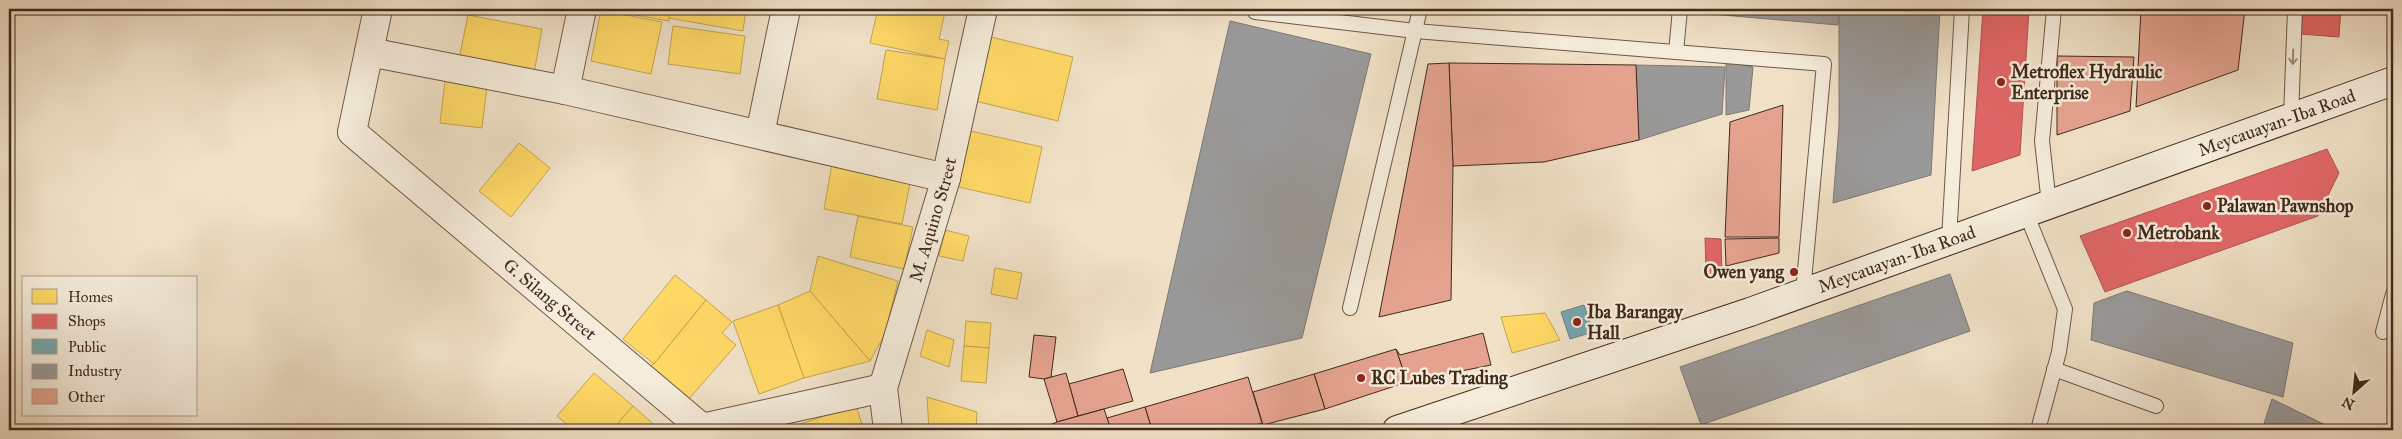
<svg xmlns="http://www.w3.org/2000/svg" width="2402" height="439" viewBox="0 0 2402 439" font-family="'IM FELL Great Primer',serif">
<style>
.homes{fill:#ffd966;stroke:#c6a450}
.shops{fill:#e06666;stroke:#b05450}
.public{fill:#76a5af;stroke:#668083}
.industry{fill:#999;stroke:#7f7873}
.building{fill:#e5a38f;stroke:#412a1b}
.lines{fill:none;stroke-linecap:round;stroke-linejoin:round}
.lane-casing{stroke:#6d5846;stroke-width:16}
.street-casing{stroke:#6d5846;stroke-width:30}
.secondary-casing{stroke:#412a1b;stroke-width:30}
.lane{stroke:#f5ecdb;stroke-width:14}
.street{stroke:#f5ecdb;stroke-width:28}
.secondary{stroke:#f5ecdb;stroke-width:28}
.oneway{stroke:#9b8b7b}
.poi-dot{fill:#8f2418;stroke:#f5ecdb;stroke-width:2}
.labels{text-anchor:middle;stroke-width:5;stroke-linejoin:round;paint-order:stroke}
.poi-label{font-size:18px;font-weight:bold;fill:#412a1b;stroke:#f5ecdb;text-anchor:start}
.street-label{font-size:18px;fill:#412a1b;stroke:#f5ecdb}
</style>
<rect width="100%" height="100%" fill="#f0e1c7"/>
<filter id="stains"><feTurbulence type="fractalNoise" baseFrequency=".004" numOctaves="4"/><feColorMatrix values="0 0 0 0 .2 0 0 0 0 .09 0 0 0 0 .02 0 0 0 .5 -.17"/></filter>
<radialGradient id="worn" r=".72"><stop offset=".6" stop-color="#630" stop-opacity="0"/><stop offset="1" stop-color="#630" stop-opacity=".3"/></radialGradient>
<g class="homes">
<polygon points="602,9 670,9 669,21"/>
<polygon points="670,9 746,9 743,31 669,18"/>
<polygon points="878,9 932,9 945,12 939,39 949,41 945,59 870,43"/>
<polygon points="601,10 662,22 651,74 591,61"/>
<polygon points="468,15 542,29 532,84 457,69"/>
<polygon points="673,26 745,36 740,74 668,64"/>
<polygon points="991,37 1073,57 1058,121 975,101"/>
<polygon points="886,50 945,59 937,110 877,99"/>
<polygon points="445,81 487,86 482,128 440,123"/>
<polygon points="966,130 1042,147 1030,203 954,186"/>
<polygon points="519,143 550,168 511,217 479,191"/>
<polygon points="833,158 912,173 902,224 824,209"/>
<polygon points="858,216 913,227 904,269 850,257"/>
<polygon points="945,230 969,236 963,261 939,256"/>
<polygon points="818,256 898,281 885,334 870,361 810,291"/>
<polygon points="995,268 1022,273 1017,299 991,294"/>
<polygon points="675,275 706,300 654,364 623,339"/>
<polygon points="810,291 870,361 804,378 778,305"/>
<polygon points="706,300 732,322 722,333 736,345 688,400 649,366 654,364"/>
<polygon points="778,305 804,378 759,394 733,321"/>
<polygon points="1545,313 1560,340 1512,353 1501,317"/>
<polygon points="966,321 991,323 989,348 964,346"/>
<polygon points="927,330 954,340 949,367 920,356"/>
<polygon points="964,346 989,348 986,383 961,381"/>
<polygon points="594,373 633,406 612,430 574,430 557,416"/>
<polygon points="927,397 977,412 976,430 929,430"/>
<polygon points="633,406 660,430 612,430"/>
<polygon points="856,406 864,430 785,429"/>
</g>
<g class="shops">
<polygon points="1983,9 2029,9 2020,155 1972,171"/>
<polygon points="2301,9 2341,9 2339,37 2300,34"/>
<polygon points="2327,149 2339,173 2318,216 2105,292 2080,236"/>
<polygon points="1705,238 1721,239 1722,274 1712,275 1706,270"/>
</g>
<polygon class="public" points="1584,305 1593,332 1570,339 1561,312"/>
<g class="industry">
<polygon points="1699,9 1839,9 1838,25 1699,13"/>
<polygon points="1839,9 1940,9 1931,175 1833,203 1839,125"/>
<polygon points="1230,21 1371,54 1302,338 1150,373"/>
<polygon points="1726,62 1753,67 1749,110 1726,115"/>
<polygon points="1636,65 1725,67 1722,114 1639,140"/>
<polygon points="1950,274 1970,331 1701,425 1680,367"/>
<polygon points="2127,291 2293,343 2283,397 2091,340 2094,303"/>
<polygon points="2272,399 2336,430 2262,430"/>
</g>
<g class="building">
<polygon points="2141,9 2245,9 2238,70 2136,107"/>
<polygon points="2057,56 2134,57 2130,111 2057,135"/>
<polygon points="1449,63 1636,65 1639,140 1544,162 1453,166"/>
<polygon points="1449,63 1453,166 1451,300 1379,317 1428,64"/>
<polygon points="1783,105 1779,237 1725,237 1730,122"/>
<polygon points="1779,238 1779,253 1726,266 1725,239"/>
<polygon points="1483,333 1491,365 1407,382 1396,349 1400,355"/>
<polygon points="1034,335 1056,337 1051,377 1044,379 1029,377"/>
<polygon points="1396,349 1407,382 1325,409 1314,374"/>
<polygon points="1123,369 1133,401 1078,416 1069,384"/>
<polygon points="1066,373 1078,416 1057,422 1044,379"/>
<polygon points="1314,374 1325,409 1263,425 1253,392"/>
<polygon points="1248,377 1262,423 1239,430 1152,430 1145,407"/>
<polygon points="1145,407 1152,430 1111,430 1107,418"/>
<polygon points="1104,409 1111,430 1049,430 1047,426 1057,422"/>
</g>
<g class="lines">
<defs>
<g id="lane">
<polyline points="1255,12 1415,31 1824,64 1803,292"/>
<polyline points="1676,52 1680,9"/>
<polyline points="2291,118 2295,9"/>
<polyline points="2049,204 2042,141 2054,9"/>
<polyline points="2026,213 2065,309 2059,352 2038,430"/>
<polyline points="1949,240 1962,9"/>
<polyline points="1350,308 1420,9"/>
<polyline points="2383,332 2393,294"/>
<polyline points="2054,369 2156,406"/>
</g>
<g id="street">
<path id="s1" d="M378,9L352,132L702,428L883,388"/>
<polyline points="369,52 565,90 946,178"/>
<polyline points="565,90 582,9"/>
<polyline points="760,134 786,9"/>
<path id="s2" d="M888,430L883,388L946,178L983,9"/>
</g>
<g id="secondary">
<path id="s3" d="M1397,430L1750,312L2393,81"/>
</g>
</defs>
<use href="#lane" class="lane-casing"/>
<use href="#street" class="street-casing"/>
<use href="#secondary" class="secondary-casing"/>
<use href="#lane" class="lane"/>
<use href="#street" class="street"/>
<use href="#secondary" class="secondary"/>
</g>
<defs><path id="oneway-shaft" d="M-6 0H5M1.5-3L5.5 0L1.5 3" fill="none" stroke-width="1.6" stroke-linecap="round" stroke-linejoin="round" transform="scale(1.25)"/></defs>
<use class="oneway" href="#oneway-shaft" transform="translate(2293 57) rotate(92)"/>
<g class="poi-dot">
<circle cx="2001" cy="82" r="5"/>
<circle cx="2207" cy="206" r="5"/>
<circle cx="2127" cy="233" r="5"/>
<circle cx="1794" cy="272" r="5"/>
<circle cx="1577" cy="322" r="5"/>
<circle cx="1361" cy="378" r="5"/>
</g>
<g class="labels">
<g class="poi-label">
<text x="2011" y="78">Metroflex Hydraulic<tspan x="2011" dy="21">Enterprise</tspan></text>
<text x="2217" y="212">Palawan Pawnshop</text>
<text x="2137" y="239">Metrobank</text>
<text x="1784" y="278" text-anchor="end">Owen yang</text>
<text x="1587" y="318">Iba Barangay<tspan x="1587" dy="21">Hall</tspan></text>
<text x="1371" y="384">RC Lubes Trading</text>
</g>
<g class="street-label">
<text dy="6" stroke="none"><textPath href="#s3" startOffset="932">Meycauayan-Iba Road</textPath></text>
<text dy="6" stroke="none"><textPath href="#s2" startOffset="218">M. Aquino Street</textPath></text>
<text dy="6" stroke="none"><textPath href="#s3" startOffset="528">Meycauayan-Iba Road</textPath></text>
<text dy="6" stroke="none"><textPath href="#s1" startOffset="385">G. Silang Street</textPath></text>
</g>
</g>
<rect width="2402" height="439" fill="none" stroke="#f0e1c7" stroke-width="30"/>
<rect x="10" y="10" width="2382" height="419" fill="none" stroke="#412a1b" stroke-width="2.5"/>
<rect x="15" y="15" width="2372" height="409" fill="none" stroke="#412a1b"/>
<rect x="22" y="276" width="175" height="140" fill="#f5ecdb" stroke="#ad9e8e"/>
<rect x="32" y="289" width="25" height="15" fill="#ffd966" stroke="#ad9e8e"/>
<text x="68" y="302" font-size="15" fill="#412a1b">Homes</text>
<rect x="32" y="314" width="25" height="15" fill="#e06666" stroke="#ad9e8e"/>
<text x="68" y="326" font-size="15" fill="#412a1b">Shops</text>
<rect x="32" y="339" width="25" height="15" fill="#76a5af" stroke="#ad9e8e"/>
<text x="68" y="352" font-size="15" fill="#412a1b">Public</text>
<rect x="32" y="364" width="25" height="15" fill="#999999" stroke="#ad9e8e"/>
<text x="68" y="376" font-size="15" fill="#412a1b">Industry</text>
<rect x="32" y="389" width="25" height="15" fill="#e5a38f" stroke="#ad9e8e"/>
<text x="68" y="402" font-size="15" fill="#412a1b">Other</text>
<g transform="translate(2354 392) rotate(207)" stroke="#f5ecdb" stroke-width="4" paint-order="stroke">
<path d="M0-4L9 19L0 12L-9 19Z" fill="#412a1b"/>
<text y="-8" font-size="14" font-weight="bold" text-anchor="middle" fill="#412a1b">N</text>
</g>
<rect width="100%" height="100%" filter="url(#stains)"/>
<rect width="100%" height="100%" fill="url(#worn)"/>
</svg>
